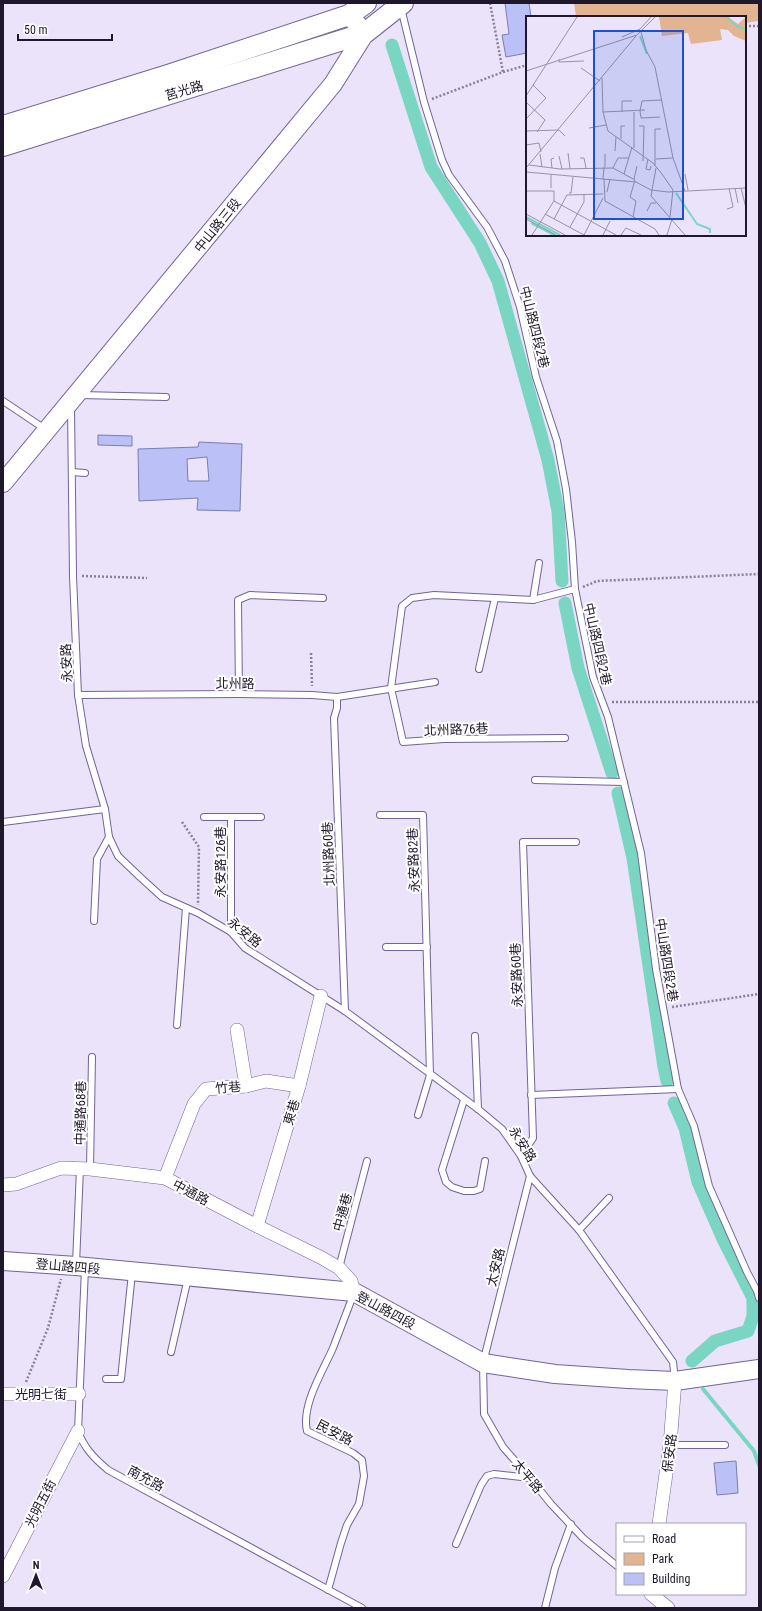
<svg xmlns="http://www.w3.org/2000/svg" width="762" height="1611" viewBox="0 0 762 1611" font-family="'Roboto Condensed','Noto Sans TC',sans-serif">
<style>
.green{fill:#e2b491}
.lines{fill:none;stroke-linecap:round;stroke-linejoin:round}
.stream{stroke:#7ad6c3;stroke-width:4}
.canal{stroke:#7ad6c3;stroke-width:13}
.building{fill:#bbc1f6;stroke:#787eb3;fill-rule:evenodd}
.lane-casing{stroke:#746397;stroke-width:8}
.street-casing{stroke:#746397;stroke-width:14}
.secondary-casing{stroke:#746397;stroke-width:20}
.primary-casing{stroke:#746397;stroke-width:22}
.path{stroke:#888197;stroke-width:2.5;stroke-dasharray:2 2;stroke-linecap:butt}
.lane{stroke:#fff;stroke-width:6}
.street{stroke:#fff;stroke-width:13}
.secondary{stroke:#fff;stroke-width:18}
.primary{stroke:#fff;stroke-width:20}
.labels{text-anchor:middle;stroke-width:4;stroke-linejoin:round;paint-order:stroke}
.street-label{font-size:13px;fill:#1f172c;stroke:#fff}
.inset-river{fill:none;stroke:#7ad6c3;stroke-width:2}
.inset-road{fill:none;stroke:#9991a8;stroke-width:1}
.view{fill:#1d4ed8;fill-opacity:0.15;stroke:#1d4ed8;stroke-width:2}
.inset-edge{fill:none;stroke:#1f172c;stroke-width:2}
</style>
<rect width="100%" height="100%" fill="#eae3fa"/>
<polygon class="green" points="574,3 759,3 759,21 745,23 745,17 576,17"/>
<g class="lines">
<polyline class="stream" points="703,1389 754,1451 759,1465"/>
<g class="canal">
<polyline points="392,45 431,167 480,243 498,281 548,460 558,511 562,581"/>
<polyline points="565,603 578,668 612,773"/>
<polyline points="618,793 633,858 664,1067 667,1081"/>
<polyline points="674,1103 685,1128 698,1182 723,1239 753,1298 753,1316 748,1331 715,1341 692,1361"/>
</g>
</g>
<g class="building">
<polygon points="505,3 529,3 531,17 527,17 527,53 506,57 502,35 509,34"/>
<polygon points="98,435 132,436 132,446 98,445"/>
<path d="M199,442L242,444L240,511L197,510L198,498L139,501L138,449L198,447ZM207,457L209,481H188L187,459Z"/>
<polygon points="736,1461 738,1493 717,1495 714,1463"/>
</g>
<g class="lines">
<defs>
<g id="lane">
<polyline points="401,8 424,102 442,160 449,175 487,227 505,261 520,307 536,377 557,441 566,489 572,542 575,589 593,677 608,717 641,853 656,969 678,1089 694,1126 709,1186 747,1272 757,1291 759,1298"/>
<polyline points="80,395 166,397"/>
<polyline points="3,401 45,429"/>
<polyline points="71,407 73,576 78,695 86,746 105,809 109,837 118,856 140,877 162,897 198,913 231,932 245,948 345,1011 478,1109 502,1129 521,1156 530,1176 579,1230 673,1362 675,1380"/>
<polyline points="72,472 85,473"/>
<polyline points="533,600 539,563"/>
<polyline points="479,669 495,598"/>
<polyline points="239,694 238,600 250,595 323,598"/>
<polyline points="78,695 239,694 312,695 337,697 435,682"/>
<polyline points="337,697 337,708 334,718 345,1011"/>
<polyline points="565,738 444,739 403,742 391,688 402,606 412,598 434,595 533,600 575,589"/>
<polyline points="535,780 624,782"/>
<polyline points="380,815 423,815 430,1075 418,1115"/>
<polyline points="204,817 231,817"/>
<polyline points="3,822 105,809"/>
<polyline points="94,921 97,859 109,837"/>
<polyline points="231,932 231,817 261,817"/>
<polyline points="386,947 427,947"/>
<polyline points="177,1025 186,908"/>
<polyline points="475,1036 478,1109"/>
<polyline points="531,1095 678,1089"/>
<polyline points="464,1100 442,1170 446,1182 452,1187 464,1191 474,1191 480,1189 485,1161"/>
<polyline points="521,1156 533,1138 523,842 576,842"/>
<polyline points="90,1169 92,1057"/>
<polyline points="530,1176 483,1363 484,1414 503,1447 530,1478 551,1504 583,1538 617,1566"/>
<polyline points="579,1230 609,1198"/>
<polyline points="76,1264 80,1168"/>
<path d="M85,1268L78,1431C84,1448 94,1458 108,1470L362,1608"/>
<polyline points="339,1268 367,1161"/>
<polyline points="171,1352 188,1278"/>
<polyline points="106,1379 121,1379 132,1273"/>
<polyline points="670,1445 725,1445"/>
<polyline points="456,1544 481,1485 487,1476 494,1474 530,1478"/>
<path d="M328,1590L341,1543L347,1525L359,1504L364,1476L362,1460L353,1453L307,1431C301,1405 323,1371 333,1348C340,1330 347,1311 354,1293"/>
<polyline points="545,1608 555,1568 571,1524"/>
</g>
<g id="street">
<polyline points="237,1030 246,1086"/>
<polyline points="165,1178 194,1104 206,1089 246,1086 266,1081 299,1086"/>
<polyline points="3,1185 16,1184 61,1168 90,1169 165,1178 257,1226 322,1258 339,1268 351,1281 354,1292"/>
<polyline points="257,1226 299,1086 321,996"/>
<polyline points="3,1394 79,1394"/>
<polyline points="659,1524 670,1445 675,1381"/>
<polyline points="3,1576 78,1431"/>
<polyline points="651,1594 668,1608"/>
</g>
<g id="secondary">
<polyline points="3,483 333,84 365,33 349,15"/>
<polyline points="3,1261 76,1266 354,1292 483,1363 555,1374 628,1379 675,1381 759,1369"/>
</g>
<g id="primary">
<polyline points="3,126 168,75 349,15 366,3"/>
<polyline points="3,146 365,33 403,3"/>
</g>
</defs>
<use href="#lane" class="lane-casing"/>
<use href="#street" class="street-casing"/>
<use href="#secondary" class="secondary-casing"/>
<use href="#primary" class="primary-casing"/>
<g class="path">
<polyline points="490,3 503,72"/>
<polyline points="745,26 759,26"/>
<polyline points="432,99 503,72 527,65"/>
<polyline points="82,576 147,578"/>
<polyline points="583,587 597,581 759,574"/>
<polyline points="311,653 312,686"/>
<polyline points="612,702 759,702"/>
<polyline points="182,822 199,847 198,905"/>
<polyline points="672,1007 759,994"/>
<polyline points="26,1382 48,1328 61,1279"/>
</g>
<use href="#lane" class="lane"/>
<use href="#street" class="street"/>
<use href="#secondary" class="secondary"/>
<use href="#primary" class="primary"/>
</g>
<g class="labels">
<g class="street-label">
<text transform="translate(184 90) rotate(-17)" y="5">莒光路</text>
<text transform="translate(217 225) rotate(-51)" y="5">中山路三段</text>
<text transform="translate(535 327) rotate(76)" y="5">中山路四段2巷</text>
<text transform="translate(598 644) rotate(77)" y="5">中山路四段2巷</text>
<text transform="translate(66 663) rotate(-92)" y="5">永安路</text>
<text x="235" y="688">北州路</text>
<text transform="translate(456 729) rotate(-2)" y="5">北州路76巷</text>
<text transform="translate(328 854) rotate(-92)" y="5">北州路60巷</text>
<text transform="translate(413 860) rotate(-92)" y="5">永安路82巷</text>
<text transform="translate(220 862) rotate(-90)" y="5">永安路126巷</text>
<text transform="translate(245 932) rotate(39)" y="5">永安路</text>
<text transform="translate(667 960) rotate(81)" y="5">中山路四段2巷</text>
<text transform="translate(516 975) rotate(-92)" y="5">永安路60巷</text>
<text transform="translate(228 1087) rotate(-5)" y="5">竹巷</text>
<text transform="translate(291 1112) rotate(-73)" y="5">東巷</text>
<text transform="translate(80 1113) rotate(-89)" y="5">中通路68巷</text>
<text transform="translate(523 1144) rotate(58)" y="5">永安路</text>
<text transform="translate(191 1192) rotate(28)" y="5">中通路</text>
<text transform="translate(342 1212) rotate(-75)" y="5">中通巷</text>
<text transform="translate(68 1266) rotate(5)" y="5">登山路四段</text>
<text transform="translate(495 1267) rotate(-76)" y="5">太安路</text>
<text transform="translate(386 1310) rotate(28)" y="5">登山路四段</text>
<text x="41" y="1399">光明七街</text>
<text transform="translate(335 1432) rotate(27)" y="5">民安路</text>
<text transform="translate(669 1453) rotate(-83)" y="5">保安路</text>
<text transform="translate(528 1476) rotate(50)" y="5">太平路</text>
<text transform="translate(146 1478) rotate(28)" y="5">南充路</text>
<text transform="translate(40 1503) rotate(-63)" y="5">光明五街</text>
</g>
</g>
<g transform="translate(526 16)">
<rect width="220" height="220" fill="#eae3fa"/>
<path d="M133,1H202L212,8L220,1V25L208,20L202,14L194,13L196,24L165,28L162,17L136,20Z" fill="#e2b491"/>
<path class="inset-river" d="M201,1L209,9L220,14M114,20L121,38M150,177L171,208L184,213V217M0,201L34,219M5,207L28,219"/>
<path class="inset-road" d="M115,16L120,34L129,51L147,142L159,175M96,21L114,13L125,1M33,43V46L58,45M55,52L74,65M0,55L111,19L129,1M76,62L77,96L82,115L127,147L136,158L147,174L144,201M0,80L51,1M0,86L19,104L11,116M77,96L119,94M96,96V85H106M108,96V132M134,101L115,102L114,95L116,85L135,84M0,103L20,82L7,69M113,110H118L117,145M63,112L80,109M0,115L33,114L39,120M95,123V110H99M0,129L13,127L15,136M89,135L90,121M42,137L44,153M14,138L16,151M33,140L36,153M54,142H58L60,152M122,143L120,153L124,154L125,150M130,143L147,142M3,149L34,153L87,152L109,164L104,181L110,185L107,201M129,150V113H135M79,151V138M0,152L110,20M26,152L25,143L28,142M87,152L92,142H103M130,152L125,180L159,219M0,156L110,166L125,174L142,176L220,172M98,158L106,131M159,158L162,174M77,163L78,151M78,163L79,185L129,213L133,219M108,163L111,150M25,172V159M209,172L212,187M215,172L220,192M0,175H28V185L6,219M81,176L84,163M43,177H45L47,161M28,185L90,219M201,193L207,191L203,172M121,195L125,187H130M0,198L39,219M19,198L58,219M0,203L30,219M28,203L41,179L77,178M44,211L58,186V178M58,219L77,182M77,219L84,205M95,219L100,212L115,219M141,219L146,203"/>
<path class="view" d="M68,15H157V203H68Z"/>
<rect width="220" height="220" class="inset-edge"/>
</g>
<rect width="762" height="1611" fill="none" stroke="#1f172c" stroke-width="8"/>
<rect x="616" y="1523" width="130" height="72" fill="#ffffff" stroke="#a5a2ab"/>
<rect x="624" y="1536" width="20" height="6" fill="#ffffff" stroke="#a5a2ab"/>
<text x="652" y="1543" font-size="12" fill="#1f172c">Road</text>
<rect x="624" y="1553" width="20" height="12" fill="#e2b491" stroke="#a5a2ab"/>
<text x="652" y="1563" font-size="12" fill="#1f172c">Park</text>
<rect x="624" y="1573" width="20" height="12" fill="#bbc1f6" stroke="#a5a2ab"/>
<text x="652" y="1583" font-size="12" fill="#1f172c">Building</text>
<g transform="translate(36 1575)" stroke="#ffffff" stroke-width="3" paint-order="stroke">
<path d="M0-3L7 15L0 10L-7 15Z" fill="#1f172c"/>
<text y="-6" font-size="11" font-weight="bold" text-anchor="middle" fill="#1f172c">N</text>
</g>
<path d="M18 34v6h94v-6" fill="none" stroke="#1f172c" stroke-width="2"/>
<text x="24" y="34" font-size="12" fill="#1f172c" stroke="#ffffff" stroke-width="3" paint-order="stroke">50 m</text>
</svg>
